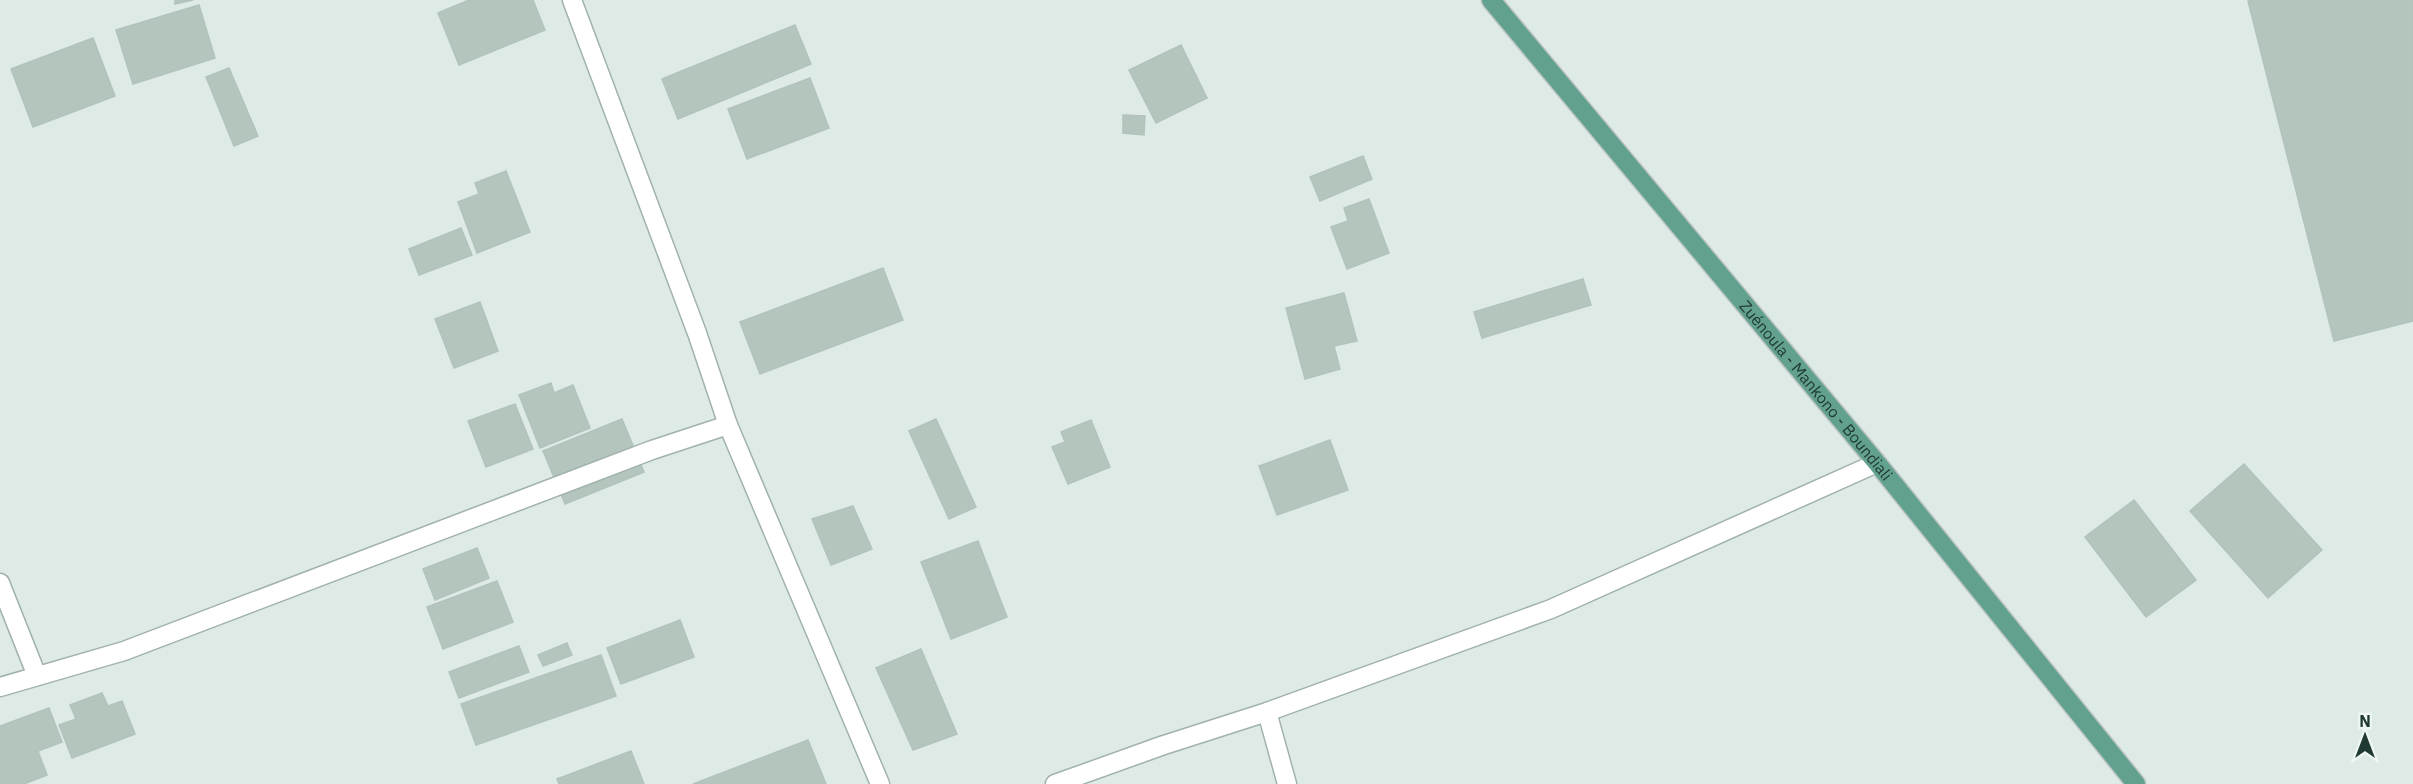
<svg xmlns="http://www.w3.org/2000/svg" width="2413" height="784" viewBox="0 0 2413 784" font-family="'IBM Plex Sans',sans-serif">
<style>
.building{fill:#b4c5be;stroke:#b1c3bc;stroke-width:1.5}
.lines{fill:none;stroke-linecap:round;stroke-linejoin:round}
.minor-casing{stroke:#a1b2ac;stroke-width:21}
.major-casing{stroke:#bcc4c2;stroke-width:21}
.minor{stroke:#fff;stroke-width:18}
.major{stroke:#62a090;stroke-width:18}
.labels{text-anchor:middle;stroke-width:6;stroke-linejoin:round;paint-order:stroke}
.street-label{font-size:16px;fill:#203a33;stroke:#eef7f3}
</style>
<rect width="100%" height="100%" fill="#deeae5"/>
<g class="building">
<polygon points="175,0 193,0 175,4"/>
<polygon points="469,0 533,0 545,30 459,65 438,13"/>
<polygon points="2252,0 2413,0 2413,321 2334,341 2248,1"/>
<polygon points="199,5 215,58 133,84 116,30"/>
<polygon points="795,25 811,64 678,119 662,79"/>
<polygon points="93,38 115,96 33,127 11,69"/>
<polygon points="1181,45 1207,98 1156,123 1129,70"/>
<polygon points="229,68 258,136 234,146 206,77"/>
<polygon points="810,78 829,128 747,159 728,109"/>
<polygon points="1123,115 1145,116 1144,135 1123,133"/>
<polygon points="1363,156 1372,179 1320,201 1310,177"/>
<polygon points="506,171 530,232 477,253 458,202 479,194 475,183"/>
<polygon points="1369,199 1389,253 1347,269 1331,227 1348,221 1344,208"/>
<polygon points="461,228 472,255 419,275 409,249"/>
<polygon points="883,268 903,320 760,374 740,322"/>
<polygon points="1583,279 1591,305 1482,338 1474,312"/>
<polygon points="1344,293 1357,341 1334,346 1340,369 1305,379 1286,308"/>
<polygon points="480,302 498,351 454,368 435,319"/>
<polygon points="551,383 554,393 573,385 590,428 540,448 519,395"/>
<polygon points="515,404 533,449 486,467 468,421"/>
<polygon points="622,419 644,472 565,504 543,451"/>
<polygon points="936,419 976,507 949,519 909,431"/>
<polygon points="1091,420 1110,467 1068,484 1052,447 1065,442 1061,432"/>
<polygon points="1330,440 1348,490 1277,515 1259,466"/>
<polygon points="2244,464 2322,550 2268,598 2190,511"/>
<polygon points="2134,500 2196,580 2146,617 2085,537"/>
<polygon points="853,506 872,549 831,565 812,519"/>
<polygon points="978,541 1007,617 951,639 921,562"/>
<polygon points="477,548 489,578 435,600 423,569"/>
<polygon points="497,581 513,622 443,649 427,607"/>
<polygon points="680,620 694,657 621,684 607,648"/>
<polygon points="567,643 572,655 543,666 538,655"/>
<polygon points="519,646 529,672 459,698 449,672"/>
<polygon points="921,649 957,734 913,750 876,668"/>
<polygon points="601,655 616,696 476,745 461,704"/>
<polygon points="102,693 108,706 122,701 135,734 72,758 59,725 76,719 70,705"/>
<polygon points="49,708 62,742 38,751 47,775 24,784 0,784 0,726"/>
<polygon points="808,740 826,784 693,784"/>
<polygon points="631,751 644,784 559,784 557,779"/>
</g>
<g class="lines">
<defs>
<g id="minor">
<polyline points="572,0 697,333 728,425 880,784"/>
<polyline points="0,583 37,676"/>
<polyline points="0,687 124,651 652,450 728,425"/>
<polyline points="1267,712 1287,784"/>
<polyline points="1055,784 1164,745 1267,712 1551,609 1877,463"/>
</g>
<g id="major">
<path id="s1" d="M1491,0L1877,463L2136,784"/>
</g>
</defs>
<use href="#minor" class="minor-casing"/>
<use href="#major" class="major-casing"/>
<use href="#minor" class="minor"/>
<use href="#major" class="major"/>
</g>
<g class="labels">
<g class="street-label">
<text dy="6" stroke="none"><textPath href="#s1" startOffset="508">Zuénoula - Mankono - Boundiali</textPath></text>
</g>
</g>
<g transform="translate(2365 736)" stroke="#eef7f3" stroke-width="4.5" paint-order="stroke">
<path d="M0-4.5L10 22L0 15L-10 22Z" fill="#203a33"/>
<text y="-9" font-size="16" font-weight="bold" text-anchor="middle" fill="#203a33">N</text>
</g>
</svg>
